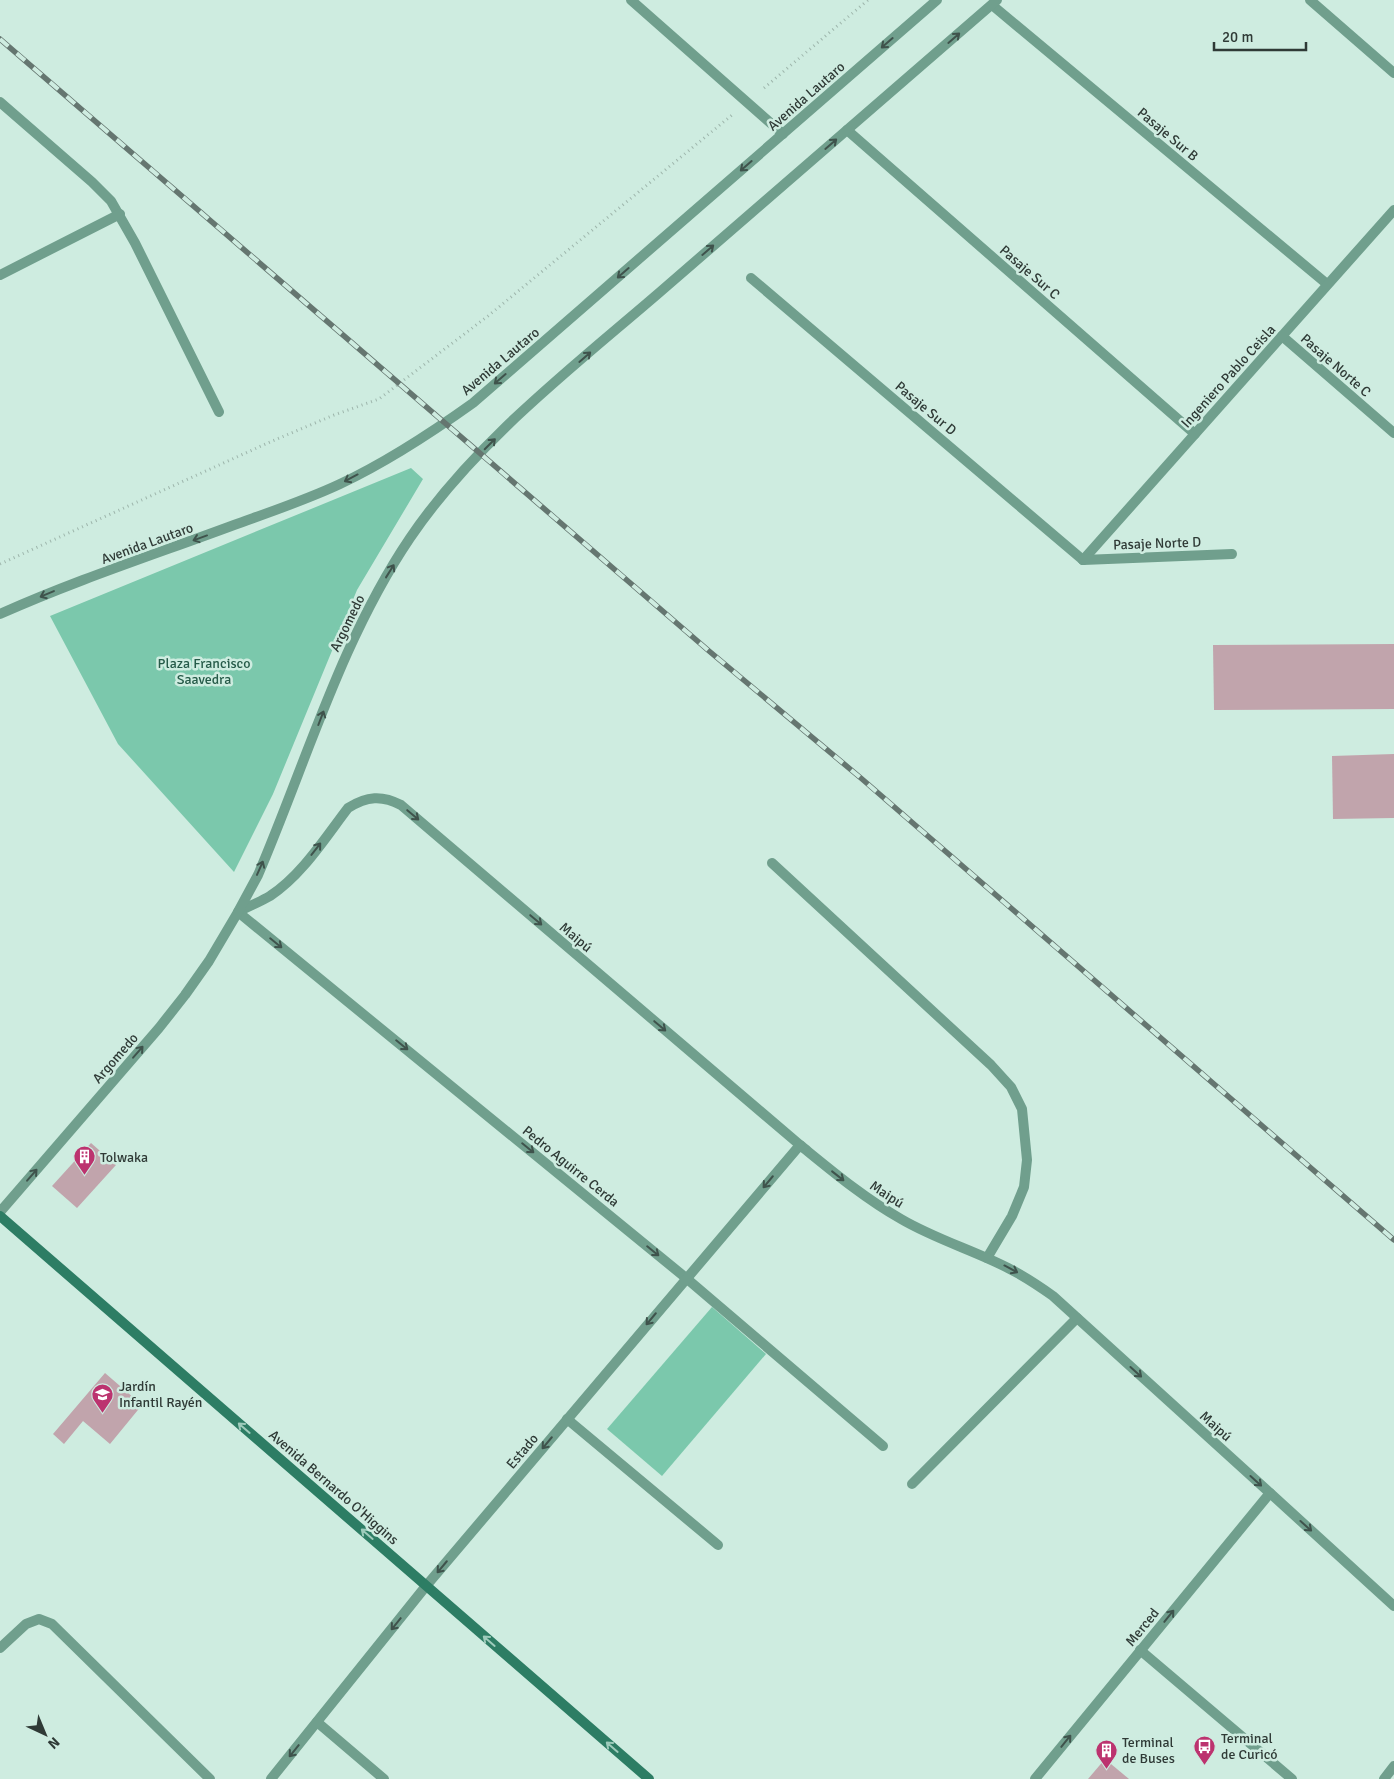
<svg xmlns="http://www.w3.org/2000/svg" width="1394" height="1779" viewBox="0 0 1394 1779" font-family="Signika,sans-serif">
<style>
.green{fill:#7bc8ac}
.building{fill:#c1a4ac}
.lines{fill:none;stroke-linecap:round;stroke-linejoin:round}
.path{stroke:#9eb6ac;stroke-width:3;stroke-dasharray:1 4;stroke-linecap:butt}
.service{stroke:#709f8d;stroke-width:10}
.minor{stroke:#709f8d;stroke-width:10}
.tertiary{stroke:#709f8d;stroke-width:10}
.secondary{stroke:#2d7d64;stroke-width:10}
.rail-casing{stroke:#657670;stroke-width:5.5}
.rail{stroke:#ceece0;stroke-width:4;stroke-dasharray:11;stroke-linecap:butt}
.oneway{stroke:#3f534c}
.oneway2{stroke:#9ecbbb}
.labels{text-anchor:middle;stroke-width:5;stroke-linejoin:round;paint-order:stroke}
.street-label{font-size:14px;fill:#2f3a36;stroke:#ceece0}
.park-label{font-size:14px;fill:#265b49;stroke:#ceece0}
.poi-label{font-size:14px;fill:#2f3a36;stroke:#ceece0;text-anchor:start}
</style>
<rect width="100%" height="100%" fill="#ceece0"/>
<g class="green">
<polygon points="411,468 423,479 357,590 273,794 234,872 118,744 50,616"/>
<polygon points="712,1307 766,1354 662,1476 607,1429"/>
</g>
<g class="building">
<polygon points="1394,644 1394,709 1214,710 1213,645"/>
<polygon points="1394,754 1394,818 1333,819 1332,756"/>
<polygon points="91,1143 116,1165 77,1208 52,1186"/>
<polygon points="105,1373 142,1405 110,1444 83,1421 64,1444 53,1434"/>
<polygon points="1105,1759 1129,1779 1088,1779"/>
</g>
<g class="lines">
<g class="path">
<polyline points="764,88 868,0"/>
<polyline points="0,564 270,442 334,415 379,399 488,316 732,115"/>
</g>
<g class="service">
<polyline points="0,102 92,182 111,201 135,243 219,412"/>
<polyline points="0,275 120,214"/>
<polyline points="772,863 991,1065 1011,1087 1022,1109 1027,1160 1024,1187 1012,1216 987,1258"/>
<polyline points="912,1484 1077,1318"/>
<polyline points="0,1648 26,1624 39,1619 52,1624 210,1779"/>
<polyline points="1140,1650 1292,1779"/>
<polyline points="317,1722 384,1779"/>
<polyline points="1384,1779 1394,1766"/>
</g>
<g class="minor">
<polyline points="631,0 783,134"/>
<polyline points="1310,0 1394,73"/>
<polyline points="992,5 1327,284"/>
<polyline points="847,130 1195,434"/>
<polyline points="751,278 1083,560"/>
<polyline points="1282,336 1394,433"/>
<polyline points="1083,560 1394,210"/>
<polyline points="1083,560 1232,554"/>
<polyline points="567,1419 718,1545"/>
<path d="M883,1446L686,1278L238,912C249,906 260,902 270,896C302,875 325,838 348,808C367,796 382,795 401,805L800,1145C832,1171 864,1198 901,1219C935,1239 973,1250 1008,1268C1024,1276 1039,1286 1053,1296L1270,1493"/>
<polyline points="426,1586 800,1145"/>
</g>
<g class="tertiary">
<path d="M0,614C76,580 156,554 234,525C270,512 306,500 340,484C387,462 431,433 473,403L937,0"/>
<path d="M0,1212L159,1028L185,995L209,961L238,912L258,875C306,763 341,640 410,538C475,442 573,367 660,292C772,195 885,97 997,0"/>
<polyline points="271,1779 426,1586"/>
<polyline points="1035,1779 1270,1493 1394,1606"/>
</g>
<polyline class="secondary" points="0,1216 649,1779"/>
<defs>
<polyline id="rail" points="0,39 709,651 862,779 1394,1240"/>
</defs>
<use href="#rail" class="rail-casing"/>
<use href="#rail" class="rail"/>
</g>
<defs><path id="oneway-shaft" d="M-6 0H5M1.5-3L5.5 0L1.5 3" fill="none" stroke-width="1.6" stroke-linecap="round" stroke-linejoin="round" transform="scale(1.25)"/></defs>
<g class="oneway">
<use href="#oneway-shaft" transform="translate(954 38) rotate(-41)"/>
<use href="#oneway-shaft" transform="translate(887 43) rotate(139)"/>
<use href="#oneway-shaft" transform="translate(831 144) rotate(-41)"/>
<use href="#oneway-shaft" transform="translate(746 166) rotate(139)"/>
<use href="#oneway-shaft" transform="translate(708 250) rotate(-41)"/>
<use href="#oneway-shaft" transform="translate(623 273) rotate(139)"/>
<use href="#oneway-shaft" transform="translate(585 357) rotate(-41)"/>
<use href="#oneway-shaft" transform="translate(500 379) rotate(139)"/>
<use href="#oneway-shaft" transform="translate(490 444) rotate(-45)"/>
<use href="#oneway-shaft" transform="translate(351 478) rotate(152)"/>
<use href="#oneway-shaft" transform="translate(200 538) rotate(160)"/>
<use href="#oneway-shaft" transform="translate(390 571) rotate(-58)"/>
<use href="#oneway-shaft" transform="translate(47 594) rotate(157)"/>
<use href="#oneway-shaft" transform="translate(321 718) rotate(-69)"/>
<use href="#oneway-shaft" transform="translate(413 815) rotate(40)"/>
<use href="#oneway-shaft" transform="translate(316 849) rotate(-52)"/>
<use href="#oneway-shaft" transform="translate(260 868) rotate(-66)"/>
<use href="#oneway-shaft" transform="translate(536 920) rotate(40)"/>
<use href="#oneway-shaft" transform="translate(276 943) rotate(39)"/>
<use href="#oneway-shaft" transform="translate(660 1026) rotate(40)"/>
<use href="#oneway-shaft" transform="translate(402 1045) rotate(39)"/>
<use href="#oneway-shaft" transform="translate(138 1052) rotate(-49)"/>
<use href="#oneway-shaft" transform="translate(528 1148) rotate(39)"/>
<use href="#oneway-shaft" transform="translate(32 1175) rotate(-49)"/>
<use href="#oneway-shaft" transform="translate(838 1176) rotate(38)"/>
<use href="#oneway-shaft" transform="translate(768 1182) rotate(130)"/>
<use href="#oneway-shaft" transform="translate(653 1251) rotate(39)"/>
<use href="#oneway-shaft" transform="translate(1011 1269) rotate(28)"/>
<use href="#oneway-shaft" transform="translate(651 1319) rotate(130)"/>
<use href="#oneway-shaft" transform="translate(1136 1372) rotate(42)"/>
<use href="#oneway-shaft" transform="translate(547 1443) rotate(130)"/>
<use href="#oneway-shaft" transform="translate(1256 1481) rotate(42)"/>
<use href="#oneway-shaft" transform="translate(1306 1526) rotate(42)"/>
<use href="#oneway-shaft" transform="translate(442 1567) rotate(130)"/>
<use href="#oneway-shaft" transform="translate(1169 1616) rotate(-51)"/>
<use href="#oneway-shaft" transform="translate(396 1624) rotate(129)"/>
<use href="#oneway-shaft" transform="translate(1066 1741) rotate(-51)"/>
<use href="#oneway-shaft" transform="translate(294 1751) rotate(129)"/>
</g>
<g class="oneway2">
<use href="#oneway-shaft" transform="translate(244 1428) rotate(-139)"/>
<use href="#oneway-shaft" transform="translate(367 1534) rotate(-139)"/>
<use href="#oneway-shaft" transform="translate(489 1641) rotate(-139)"/>
<use href="#oneway-shaft" transform="translate(612 1747) rotate(-139)"/>
</g>
<defs>
<symbol id="building-pin" viewBox="-11 -11 22 30"><path d="M0 17L-7.5 6A9.5 9.5 0 1 1 7.5 6Z" fill="#bc336f" stroke="#ceece0"/><path d="M-4-6H4V6H1V3H-1V6H-4ZM-2.5-4.3h1.7v1.8h-1.7ZM.8-4.3h1.7v1.8H.8ZM-2.5-1h1.7V.8h-1.7ZM.8-1h1.7V.8H.8Z" fill="#fff"/></symbol>
<symbol id="school-pin" viewBox="-11 -11 22 30"><path d="M0 17L-7.5 6A9.5 9.5 0 1 1 7.5 6Z" fill="#bc336f" stroke="#ceece0"/><path d="M0-5L7-2L0 1L-7-2ZM-4 1L0 2.5L4 1V4Q0 6-4 4Z" fill="#fff"/></symbol>
<symbol id="bus-pin" viewBox="-11 -11 22 30"><path d="M0 17L-7.5 6A9.5 9.5 0 1 1 7.5 6Z" fill="#bc336f" stroke="#ceece0"/><path d="M-5-6H5V4H4V6H2V4H-2V6H-4V4H-5ZM-3.5-4V0h7V-4ZM-3.5 1.2v1.5H-2V1.2ZM2 1.2v1.5H3.5V1.2Z" fill="#fff"/></symbol>
</defs>
<g fill-rule="evenodd">
<use href="#building-pin" x="72" y="1144" width="25" height="34"/>
<use href="#school-pin" x="90" y="1382" width="25" height="34"/>
<use href="#bus-pin" x="1192" y="1734" width="25" height="34"/>
<use href="#building-pin" x="1094" y="1738" width="25" height="34"/>
</g>
<g class="labels">
<g class="street-label">
<text transform="translate(806 96) rotate(-41)" y="5">Avenida Lautaro</text>
<text transform="translate(1168 134) rotate(40)" y="5">Pasaje Sur B</text>
<text transform="translate(1030 272) rotate(41)" y="5">Pasaje Sur C</text>
<text transform="translate(500 361) rotate(-40)" y="5">Avenida Lautaro</text>
<text transform="translate(1336 365) rotate(41)" y="5">Pasaje Norte C</text>
<text transform="translate(1228 376) rotate(-48)" y="5">Ingeniero Pablo Ceisla</text>
<text transform="translate(926 408) rotate(40)" y="5">Pasaje Sur D</text>
<text transform="translate(147 543) rotate(-20)" y="5">Avenida Lautaro</text>
<text transform="translate(1157 543) rotate(-2)" y="5">Pasaje Norte D</text>
<text transform="translate(347 623) rotate(-64)" y="5">Argomedo</text>
<text transform="translate(576 937) rotate(40)" y="5">Maipú</text>
<text transform="translate(115 1058) rotate(-49)" y="5">Argomedo</text>
<text transform="translate(571 1166) rotate(39)" y="5">Pedro Aguirre Cerda</text>
<text transform="translate(887 1194) rotate(33)" y="5">Maipú</text>
<text transform="translate(1216 1426) rotate(42)" y="5">Maipú</text>
<text transform="translate(522 1451) rotate(-50)" y="5">Estado</text>
<text transform="translate(334 1487) rotate(41)" y="5">Avenida Bernardo O'Higgins</text>
<text transform="translate(1142 1627) rotate(-51)" y="5">Merced</text>
</g>
<g class="park-label">
<text x="204" y="668">Plaza Francisco<tspan x="204" dy="16">Saavedra</tspan></text>
</g>
<g class="poi-label">
<text x="100" y="1162">Tolwaka</text>
<text x="119" y="1391">Jardín<tspan x="119" dy="16">Infantil Rayén</tspan></text>
<text x="1221" y="1743">Terminal<tspan x="1221" dy="16">de Curicó</tspan></text>
<text x="1122" y="1747">Terminal<tspan x="1122" dy="16">de Buses</tspan></text>
</g>
</g>
<g transform="translate(45 1734) rotate(136)" stroke="#ceece0" stroke-width="4" paint-order="stroke">
<path d="M0-4L9 19L0 12L-9 19Z" fill="#2f3a36"/>
<text y="-8" font-size="14" font-weight="bold" text-anchor="middle" fill="#2f3a36">N</text>
</g>
<path d="M1214 42v8h92v-8" fill="none" stroke="#2f3a36" stroke-width="2.5"/>
<text x="1222" y="42" font-size="15" fill="#2f3a36" stroke="#ceece0" stroke-width="4" paint-order="stroke">20 m</text>
</svg>
